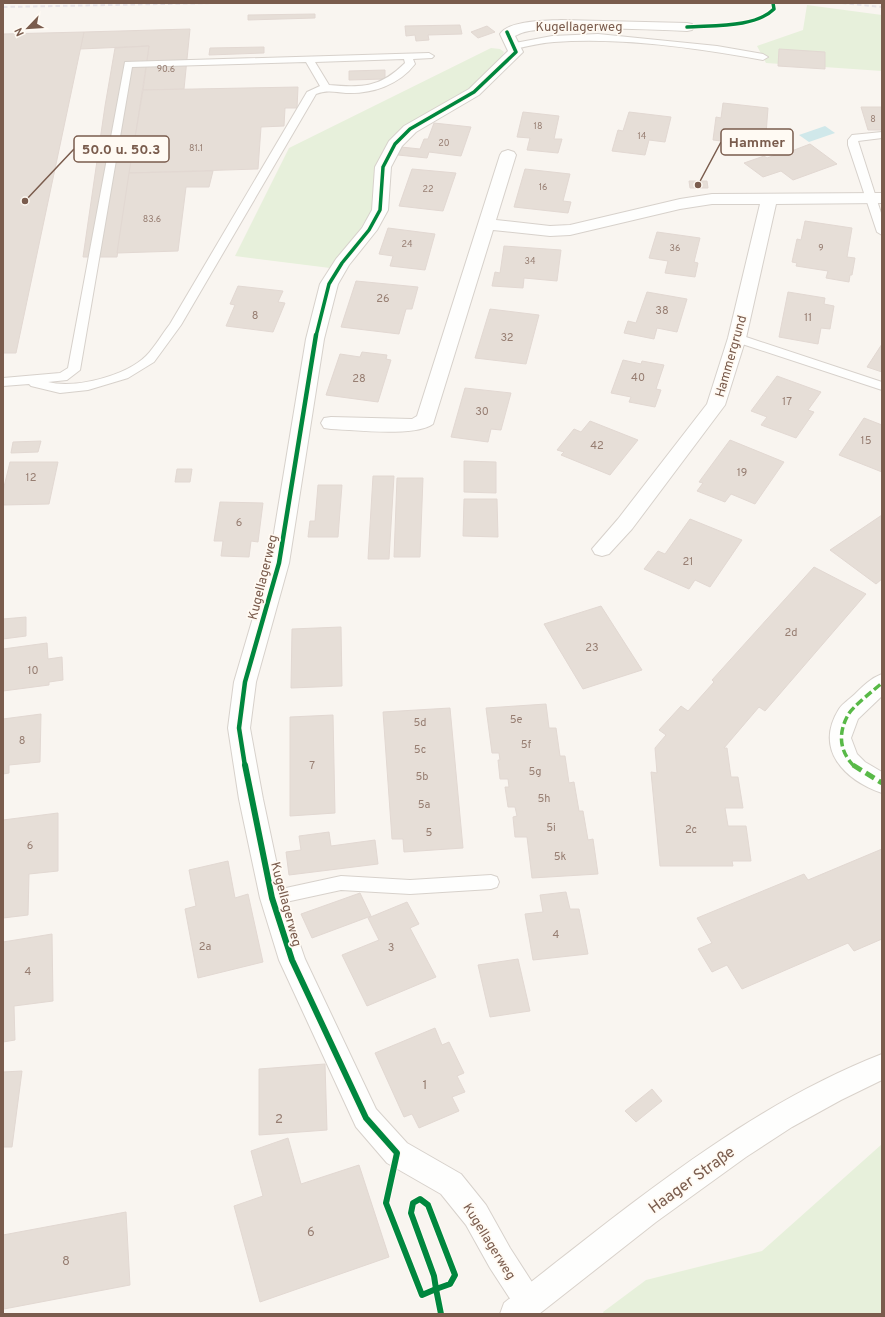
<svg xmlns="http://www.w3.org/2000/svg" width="885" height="1317" viewBox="0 0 885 1317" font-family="Overpass,sans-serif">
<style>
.green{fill:#e7f0db}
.water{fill:#d0e8ea}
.building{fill:#e6ded7;stroke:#e2d8d2}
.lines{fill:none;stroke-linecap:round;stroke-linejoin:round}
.lane-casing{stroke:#d7d1cb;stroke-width:2}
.street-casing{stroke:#d7d1cb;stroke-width:2}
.secondary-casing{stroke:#d9d2cb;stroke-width:2}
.lane{fill:#fefefd;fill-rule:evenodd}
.street{fill:#fefefd;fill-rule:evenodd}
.secondary{fill:#fefefd;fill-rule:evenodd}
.rail{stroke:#e6e3e7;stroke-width:2;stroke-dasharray:4.5 3;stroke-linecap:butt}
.quiet-far1{stroke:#58b947;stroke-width:3.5;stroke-dasharray:8 3.5;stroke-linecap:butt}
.quiet{stroke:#58b947;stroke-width:5;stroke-dasharray:10 5;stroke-linecap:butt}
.cycleway-far2-casing{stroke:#fffaf3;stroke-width:5.5}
.cycleway-far1-casing{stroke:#fffaf3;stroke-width:7}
.cycleway-casing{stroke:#fffaf3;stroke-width:8}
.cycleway-far2{stroke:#00873e;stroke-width:3.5}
.cycleway-far1{stroke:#00873e;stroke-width:4.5}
.cycleway{stroke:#00873e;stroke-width:6}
.labels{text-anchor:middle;stroke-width:3.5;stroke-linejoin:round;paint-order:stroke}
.far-number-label{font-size:9px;fill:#977e72}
.number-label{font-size:11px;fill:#977e72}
.street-label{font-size:13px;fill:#7a5c4d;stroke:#fffaf3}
.near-number-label{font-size:13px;fill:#977e72}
.near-street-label{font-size:16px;fill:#7a5c4d;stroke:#fffaf3}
.leader{fill:none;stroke:#7a5c4d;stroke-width:1.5}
.callout-dot{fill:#7a5c4d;stroke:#fffaf3;stroke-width:1.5}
.callout{fill:#fffaf3;stroke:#7a5c4d;stroke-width:1.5}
.callout-label{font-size:14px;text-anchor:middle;font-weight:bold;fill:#7a5c4d}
</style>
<rect width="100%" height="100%" fill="#f9f5f0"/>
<g class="green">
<polygon points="807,5 882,15 882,71 766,63 757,46 803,30"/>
<polygon points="491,48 500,49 504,52 501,58 474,86 407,124 371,212 350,244 330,268 235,256 289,148"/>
<polygon points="882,1144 882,1314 604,1314 603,1312 646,1280 762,1251"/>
</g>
<polygon class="water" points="825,126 835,133 809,142 799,135"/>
<g class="building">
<polygon points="315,14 315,18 248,20 248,15"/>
<polygon points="460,25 462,34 428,35 429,40 416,41 415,35 406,36 405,26"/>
<polygon points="487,26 495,32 478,38 471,32"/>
<polygon points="190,29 184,89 143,90 149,46 80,49 84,32"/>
<polygon points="84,32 16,353 3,353 3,34"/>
<polygon points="149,46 117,257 83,257 105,106 115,48"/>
<polygon points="264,47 264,53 209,55 210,48"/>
<polygon points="779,49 825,52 825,69 778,66"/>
<polygon points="385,70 385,79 349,80 349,71"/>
<polygon points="298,87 297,108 285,108 284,126 261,127 258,169 129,173 143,90"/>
<polygon points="723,103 768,108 766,134 746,132 745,144 713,140 716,117 721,118"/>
<polygon points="861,107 882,107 882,130 868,130"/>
<polygon points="523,112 559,116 554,139 562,139 558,153 527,150 530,138 517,137"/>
<polygon points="629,112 671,117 665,142 649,140 645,155 612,151 618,130 623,131"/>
<polygon points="434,123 471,127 461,156 429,152 427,158 398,155 401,147 420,149 424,139 428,139"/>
<polygon points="810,144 837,164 793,180 781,171 763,177 744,163 764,156 767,158 787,151 789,152"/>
<polygon points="412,169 456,173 443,211 399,206"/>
<polygon points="525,169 570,174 563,201 571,202 568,213 514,207"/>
<polygon points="213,171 209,187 186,187 178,251 117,253 129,173"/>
<polygon points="689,181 707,181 708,188 690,188"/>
<polygon points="805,221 852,228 847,257 855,258 852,275 850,275 849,282 826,278 828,271 796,266 797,263 792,262 797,239 801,240"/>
<polygon points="388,228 435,234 425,270 390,266 393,256 379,254"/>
<polygon points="657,232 700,238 694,262 698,263 695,277 665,273 668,261 649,258"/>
<polygon points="504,246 561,250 557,281 524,278 523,288 492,286 495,272 500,273"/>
<polygon points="356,281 418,287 412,309 406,309 399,334 341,327"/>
<polygon points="238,286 283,291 278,302 285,303 273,332 226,326 235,305 230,304"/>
<polygon points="647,292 687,299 677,332 657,328 654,339 624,333 628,321 636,323"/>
<polygon points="788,292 825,298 824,304 834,306 830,329 821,328 818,344 779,337"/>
<polygon points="490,309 539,315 526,364 475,358"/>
<polygon points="882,344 882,372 867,367"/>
<polygon points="362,352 387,355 386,359 391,360 378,402 326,395 340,354 360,357"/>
<polygon points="623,360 641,364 642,361 664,365 656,389 661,390 655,407 629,402 631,397 611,393"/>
<polygon points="777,376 821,392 808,410 814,412 796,438 761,425 767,417 751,411"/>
<polygon points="465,388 511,393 501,430 491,429 488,442 451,437"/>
<polygon points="864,418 882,425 882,472 839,455"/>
<polygon points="590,421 638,440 610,475 561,455 564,452 557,450 574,429 581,432"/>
<polygon points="730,440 784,462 755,504 731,494 725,502 697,491 703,483 699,482"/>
<polygon points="41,441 38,452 11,453 13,442"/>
<polygon points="464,461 496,462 496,493 464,492"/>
<polygon points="10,462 58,462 49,504 3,505 3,491"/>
<polygon points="177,469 192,469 190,482 175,482"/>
<polygon points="373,476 394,476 389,559 368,559"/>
<polygon points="397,478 423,478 420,557 394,557"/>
<polygon points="318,485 342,485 338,537 308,537 310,521 315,521"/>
<polygon points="464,499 497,499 498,537 463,536"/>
<polygon points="220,502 263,503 258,542 251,541 249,557 221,556 223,541 214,541"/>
<polygon points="882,515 882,579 876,584 830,550"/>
<polygon points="690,519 742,540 710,587 695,580 689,589 644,569 658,551 665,554"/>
<polygon points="814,567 866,594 765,711 759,707 724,748 727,748 731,777 738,777 743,808 725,808 728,826 746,826 751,861 732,861 733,866 660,866 651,772 657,773 655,748 666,735 659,730 681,706 688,711 714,682 712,680"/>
<polygon points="601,606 642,670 583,689 544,624"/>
<polygon points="26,617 26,636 3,639 3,619"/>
<polygon points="341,627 342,686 291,688 292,629"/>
<polygon points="47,643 48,659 62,657 63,680 49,682 49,685 3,691 3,649"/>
<polygon points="546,704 549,728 556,728 560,756 565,756 569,783 574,782 579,811 583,811 588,840 593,839 598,874 532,878 527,837 515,837 513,817 517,816 515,807 508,807 505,787 509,787 508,779 500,779 498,760 500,760 499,753 492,753 486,708"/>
<polygon points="450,708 463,848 404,852 403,839 392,839 383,712"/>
<polygon points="41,714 40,762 9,765 9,773 3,774 3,719"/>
<polygon points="333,715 335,813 290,816 290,717"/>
<polygon points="58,813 58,871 29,874 28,915 3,918 3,820"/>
<polygon points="329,832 331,846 375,840 378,864 289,875 286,852 301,850 299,836"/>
<polygon points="882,849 882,939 854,951 848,943 742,989 727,965 712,972 698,949 712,943 697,918 804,874 808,880"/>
<polygon points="228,861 235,898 248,894 263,962 198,978 185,909 196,906 189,870"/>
<polygon points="566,892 570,909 579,909 588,954 533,960 525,914 543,912 540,895"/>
<polygon points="360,893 371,916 312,938 301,914"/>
<polygon points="407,902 419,924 410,928 436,977 367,1006 342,955 379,940 368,918"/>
<polygon points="52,934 53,1001 14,1006 15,1040 3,1042 3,942"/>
<polygon points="518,959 530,1011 490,1017 478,965"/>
<polygon points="435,1028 442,1045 449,1042 464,1073 457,1076 465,1092 452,1097 459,1111 419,1128 412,1114 404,1117 375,1053"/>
<polygon points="325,1064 327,1130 259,1135 259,1069"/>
<polygon points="22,1071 12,1147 3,1147 3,1072"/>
<polygon points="652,1089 662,1101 636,1122 625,1111"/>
<polygon points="288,1138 301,1184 359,1165 389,1257 260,1302 234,1206 263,1196 251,1151"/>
<polygon points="126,1212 130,1285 4,1309 3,1235"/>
</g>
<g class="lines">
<defs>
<g id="lane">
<path d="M598,34L717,46L763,54L768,57L763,60C696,48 622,37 554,42C541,43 528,46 515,49L510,46L515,43L552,36Z"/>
<path d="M429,53L434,56L432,58L413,59L415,64C399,85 372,94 346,93C335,92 327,90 316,94L181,325L154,362L128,378L88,390L60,393L31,386L29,384L3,386V378L60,373L68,368L125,62ZM404,59L405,63C380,88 361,88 329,85L315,62ZM306,62L320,86L307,92L170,324C162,334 155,347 146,356C126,376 75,389 48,382L67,380L80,370L132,67Z"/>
<polygon points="882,132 882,138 858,141 882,216 882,235 877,232 848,145 848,140 852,135"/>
<polygon points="737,334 882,382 882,390 733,341 731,338 733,335"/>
<polygon points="491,875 497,877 499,882 497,887 491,889 410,894 341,890 272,905 266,903 264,898 266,893 272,891 341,876 410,880"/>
</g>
<g id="street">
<path d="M561,20L687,23L692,24L694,27L692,30L687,31C643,29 598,27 554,29C541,30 527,29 515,36L523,52L479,95L416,132L402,146L391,167L388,210L377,230L349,265L338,284L324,339L289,563L256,682L250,728L263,799L284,898L305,959L376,1109L407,1143L461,1174L486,1205L510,1248L539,1293L544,1303L539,1313L520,1314L490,1268L466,1225L441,1194L387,1163L356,1127L279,960L260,898L239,799L228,728L234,682L269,563L306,339L320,284L336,259L362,228L372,210L375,167L389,141L404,126L469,89L508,51L500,34C509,20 546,21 561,20Z"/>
<path d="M508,150L514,152L516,155L496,220L550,226L570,225L680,199L712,194L882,193V203L776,204L746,338L725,405L632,529L609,554L602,556L595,554L592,549L618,519L707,404L728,338L760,204H712L680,209L570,235L550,236L493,230L433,424C416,437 354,430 331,429L324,428L321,423L324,418L331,417L412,419L417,416L500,155L502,152Z"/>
<path d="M882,674V696L858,719L851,738L857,754L865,762L882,772V793C844,780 814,749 839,709C843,703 850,699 855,694C863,686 871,678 882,674Z"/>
</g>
<path id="secondary" d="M882,1054V1080L841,1100L792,1127L746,1157L656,1222L539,1314H500L504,1303C622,1212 741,1109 882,1054Z"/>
</defs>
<use href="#lane" class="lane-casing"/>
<use href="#street" class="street-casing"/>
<use href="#secondary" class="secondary-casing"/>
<use href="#lane" class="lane"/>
<use href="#street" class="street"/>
<use href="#secondary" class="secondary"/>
<g class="rail">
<polyline points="842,3 882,7"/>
<polyline points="3,7 215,3"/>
</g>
<path class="quiet-far1" d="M854,766C839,751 838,733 848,715C852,707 874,690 882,683"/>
<polyline class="quiet" points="853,765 882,783"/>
<defs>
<g id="cycleway-far2">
<path d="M687,27C713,25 755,28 774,9L773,3"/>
<polyline points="316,336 329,284 342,263 369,230 380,210 383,167 395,144 410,129 474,92 516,52 507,32"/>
</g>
<polyline id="cycleway-far1" points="245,766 239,728 245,682 279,563 316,335"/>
<g id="cycleway">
<polyline points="245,765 272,898 292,960 366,1118 397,1153 386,1203 422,1295 436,1289"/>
<polygon points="420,1199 428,1205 455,1275 450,1284 436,1289 434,1276 411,1213 413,1203"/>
<polyline points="436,1289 441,1314"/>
</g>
</defs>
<use href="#cycleway-far2" class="cycleway-far2-casing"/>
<use href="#cycleway-far1" class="cycleway-far1-casing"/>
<use href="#cycleway" class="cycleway-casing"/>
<use href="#cycleway-far2" class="cycleway-far2"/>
<use href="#cycleway-far1" class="cycleway-far1"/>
<use href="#cycleway" class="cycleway"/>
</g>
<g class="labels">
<g class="far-number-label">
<text x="166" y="72">90.6</text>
<text x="873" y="122">8</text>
<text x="538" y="129">18</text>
<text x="642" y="139">14</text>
<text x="444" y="146">20</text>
<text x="196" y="151">81.1</text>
<text x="543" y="190">16</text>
<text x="428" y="192">22</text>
<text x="152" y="222">83.6</text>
<text x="407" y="247">24</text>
<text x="675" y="251">36</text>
<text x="821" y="251">9</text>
<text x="530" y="264">34</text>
</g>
<g class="number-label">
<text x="383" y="302">26</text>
<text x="662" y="314">38</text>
<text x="255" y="319">8</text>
<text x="808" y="321">11</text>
<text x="507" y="341">32</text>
<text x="638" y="381">40</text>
<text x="359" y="382">28</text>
<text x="787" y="405">17</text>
<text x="482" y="415">30</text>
<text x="866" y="444">15</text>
<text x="597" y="449">42</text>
<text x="742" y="476">19</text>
<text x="31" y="481">12</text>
<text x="239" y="526">6</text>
<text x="688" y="565">21</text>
<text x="791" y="636">2d</text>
<text x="592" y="651">23</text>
<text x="33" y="674">10</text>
<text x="516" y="723">5e</text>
<text x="420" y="726">5d</text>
<text x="22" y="744">8</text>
<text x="526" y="748">5f</text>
<text x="420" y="753">5c</text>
<text x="312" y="769">7</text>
<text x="535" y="775">5g</text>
<text x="422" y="780">5b</text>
<text x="544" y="802">5h</text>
<text x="424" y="808">5a</text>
<text x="551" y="831">5i</text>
<text x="691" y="833">2c</text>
<text x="429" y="836">5</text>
<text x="30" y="849">6</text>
<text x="560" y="860">5k</text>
<text x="556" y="938">4</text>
<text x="205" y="950">2a</text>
<text x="391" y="951">3</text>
<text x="28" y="975">4</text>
</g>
<g class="street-label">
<text x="579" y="31">Kugellagerweg</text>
<text transform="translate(730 356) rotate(-74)" y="5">Hammergrund</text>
<text transform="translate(262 577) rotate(-76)" y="5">Kugellagerweg</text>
<text transform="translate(287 904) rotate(75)" y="5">Kugellagerweg</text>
<text transform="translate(490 1241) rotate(58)" y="5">Kugellagerweg</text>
</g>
<g class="near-number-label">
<text x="425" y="1089">1</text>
<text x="279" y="1123">2</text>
<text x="311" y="1236">6</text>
<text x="66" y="1265">8</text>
</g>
<g class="near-street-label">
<text transform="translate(691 1179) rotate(-36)" y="6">Haager Straße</text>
</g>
</g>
<path class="leader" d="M698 185L721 142M25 201L74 149"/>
<g class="callout-dot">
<circle cx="698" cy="185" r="4"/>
<circle cx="25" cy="201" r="4"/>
</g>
<g class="callout">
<rect x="721" y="129" width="72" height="26" rx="4"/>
<rect x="74" y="136" width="95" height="26" rx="4"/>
</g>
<g class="callout-label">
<text x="757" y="147">Hammer</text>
<text x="121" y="154">50.0 u. 50.3</text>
</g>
<rect width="885" height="1317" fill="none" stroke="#7a5c4d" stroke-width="8"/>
<g transform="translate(28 28) rotate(245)" stroke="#fffaf3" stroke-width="3" paint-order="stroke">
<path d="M0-3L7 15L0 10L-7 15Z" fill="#7a5c4d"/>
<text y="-6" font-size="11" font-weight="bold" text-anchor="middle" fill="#7a5c4d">N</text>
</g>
</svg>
